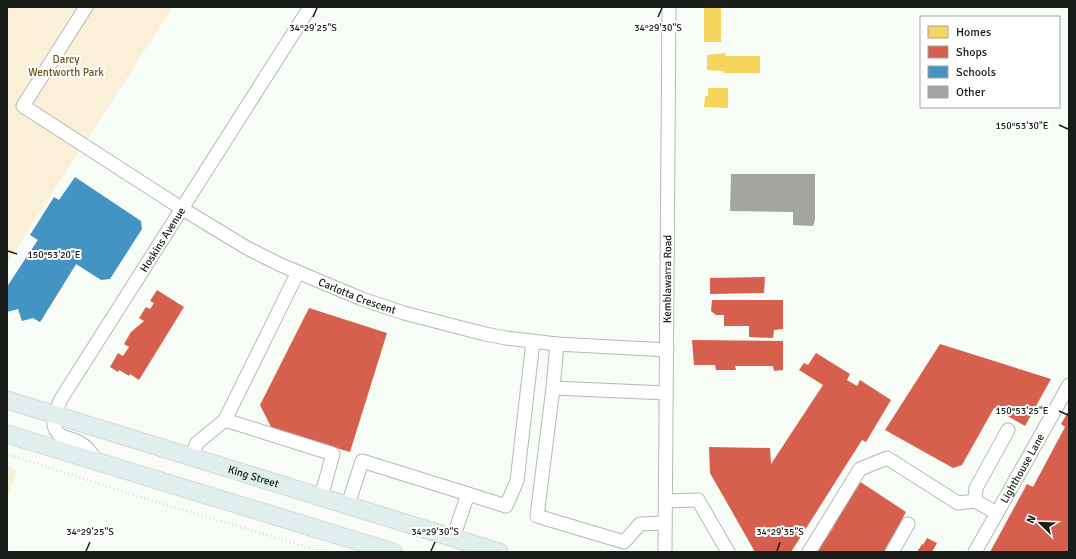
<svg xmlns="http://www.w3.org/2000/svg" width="1076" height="559" viewBox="0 0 1076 559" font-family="Signika,sans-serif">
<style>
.green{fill:#faf0d8}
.homes{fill:#f6d55c}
.shops{fill:#d6604d}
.schools{fill:#4393c3}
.building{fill:#a2a5a0}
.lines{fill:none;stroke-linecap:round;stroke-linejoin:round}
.minor-casing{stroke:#b5b9b6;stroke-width:15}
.major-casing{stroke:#d2d6d2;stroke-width:19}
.path{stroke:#d8dad8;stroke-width:2.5;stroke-dasharray:1 3;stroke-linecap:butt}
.minor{stroke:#fefffe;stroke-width:13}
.major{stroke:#e0efed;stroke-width:17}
.ticks{fill:none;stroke:#191d19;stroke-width:1.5}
.labels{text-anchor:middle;stroke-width:4;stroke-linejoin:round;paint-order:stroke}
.park-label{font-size:11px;fill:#6e531d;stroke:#fff}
.street-label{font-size:11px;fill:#191d19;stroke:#fff}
.ticks-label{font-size:10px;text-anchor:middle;fill:#191d19;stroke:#fff;stroke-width:4;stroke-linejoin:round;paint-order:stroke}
</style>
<rect width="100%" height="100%" fill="#f7fcf7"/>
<g class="green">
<polygon points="7,7 173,7 7,263"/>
<polygon points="7,466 17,470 7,500"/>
</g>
<g class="homes">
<rect x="704" y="7" width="17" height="35"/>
<polygon points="726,53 725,56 760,56 760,73 724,73 723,71 707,70 707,55"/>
<polygon points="708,88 728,88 728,108 704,107 705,96 708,96"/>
</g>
<g class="shops">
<polygon points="38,240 76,264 40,322 7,302 7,287"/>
<polygon points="765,277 764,293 710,294 710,278"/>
<polygon points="157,290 184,307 139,380 130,374 129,376 119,370 118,372 110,367 118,353 123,356 129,347 124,344 131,332 144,321 139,318 146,307 150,309 154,303 150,301"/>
<polygon points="712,300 783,300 783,329 774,330 773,338 749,337 749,326 724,326 724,315 716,315 711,311"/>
<polygon points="309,308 387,333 350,452 272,429 260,405"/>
<polygon points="692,340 783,341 783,370 774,371 773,366 735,366 736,370 716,370 715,365 694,365"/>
<polygon points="940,344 1051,379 1025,426 994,408 962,465 953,468 885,430"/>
<polygon points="816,353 850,374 847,380 857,386 860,380 891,400 866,442 862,440 791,552 755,552 710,473 709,447 770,448 771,464 823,385 799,370 804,363 808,365"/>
<polygon points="1069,410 1069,552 990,552 1027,484 1033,487 1065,427 1061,424"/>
<polygon points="859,481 906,512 884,552 817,552 834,526 832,525"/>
<polygon points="927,538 937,543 932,552 917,552 922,544 923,545"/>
</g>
<polygon class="schools" points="75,177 141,221 142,229 110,279 101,280 76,264 40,322 33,318 22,321 18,309 7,312 7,287 38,240 30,235 54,197 59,200"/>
<polygon class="building" points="731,174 815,174 815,220 813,226 793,225 793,212 730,211"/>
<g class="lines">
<defs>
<g id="minor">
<path id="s1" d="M86,7L23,106L181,208L247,248L281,265L362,299L404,313L485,334L506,338L557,344L667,350"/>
<polyline points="298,272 225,420 333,454 321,497"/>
<polyline points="557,344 553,388 537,516 624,542 640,524 665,523"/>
<polyline points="553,388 666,393"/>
<polyline points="191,457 197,443 225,420"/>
<path id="s2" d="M96,462C92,454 88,447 80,443C75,439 68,439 62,436C47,427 56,411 61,399L310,7"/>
<polyline points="665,501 698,500 728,552"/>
<polyline points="975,501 976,488 1008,430"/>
<polyline points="348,505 362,461 468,494"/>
<polyline points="453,538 468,494 506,506 517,481 533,341"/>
<path id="s3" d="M665,552L669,7"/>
<polyline points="809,552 860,469 887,458 958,503 975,501 997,513"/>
<polyline points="892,552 908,524"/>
<path id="s4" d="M975,552L1069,385"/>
</g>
<g id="major">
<path id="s5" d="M7,400L499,552"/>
<polyline points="7,434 393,552"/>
</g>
</defs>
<use href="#minor" class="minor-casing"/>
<use href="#major" class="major-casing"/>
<polyline class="path" points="7,454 140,497 324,552"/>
<use href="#minor" class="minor"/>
<use href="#major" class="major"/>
</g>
<path class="ticks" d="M313,17L317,8M658,17L662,8M1059,125L1068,129M8,251L17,254M1059,411L1068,415M86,551L90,542M431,551L435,542M777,551L780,542"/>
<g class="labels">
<g class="park-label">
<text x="66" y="63">Darcy<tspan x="66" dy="13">Wentworth Park</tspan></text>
</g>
<g class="street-label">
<text dy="4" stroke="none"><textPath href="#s2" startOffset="275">Hoskins Avenue</textPath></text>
<text dy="4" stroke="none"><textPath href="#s3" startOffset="273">Kemblawarra Road</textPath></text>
<text dy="4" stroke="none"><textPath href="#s1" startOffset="503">Carlotta Crescent</textPath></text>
<text dy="4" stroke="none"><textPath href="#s4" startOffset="96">Lighthouse Lane</textPath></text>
<text dy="4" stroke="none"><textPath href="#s5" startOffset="258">King Street</textPath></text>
</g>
</g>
<g class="ticks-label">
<text x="313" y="31">34°29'25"S</text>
<text x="658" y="31">34°29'30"S</text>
<text x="1022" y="129">150°53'30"E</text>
<text x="54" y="258">150°53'20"E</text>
<text x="1022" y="414">150°53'25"E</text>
<text x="90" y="535">34°29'25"S</text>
<text x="435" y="535">34°29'30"S</text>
<text x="780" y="535">34°29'35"S</text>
</g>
<rect width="1076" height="559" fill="none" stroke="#191d19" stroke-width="16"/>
<rect x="920" y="16" width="140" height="92" fill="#ffffff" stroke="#a3a5a3"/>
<rect x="928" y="26" width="20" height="12" fill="#f6d55c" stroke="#a3a5a3"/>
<text x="956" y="36" font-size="12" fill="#191d19">Homes</text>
<rect x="928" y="46" width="20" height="12" fill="#d6604d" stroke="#a3a5a3"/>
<text x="956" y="56" font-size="12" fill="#191d19">Shops</text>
<rect x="928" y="66" width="20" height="12" fill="#4393c3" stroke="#a3a5a3"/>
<text x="956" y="76" font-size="12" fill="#191d19">Schools</text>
<rect x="928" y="86" width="20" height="12" fill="#a2a5a0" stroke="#a3a5a3"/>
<text x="956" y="96" font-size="12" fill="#191d19">Other</text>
<g transform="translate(1040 523) rotate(293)" stroke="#ffffff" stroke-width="3" paint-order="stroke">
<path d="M0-3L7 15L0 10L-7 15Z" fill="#191d19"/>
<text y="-6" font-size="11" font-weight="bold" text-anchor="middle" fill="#191d19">N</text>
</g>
</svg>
